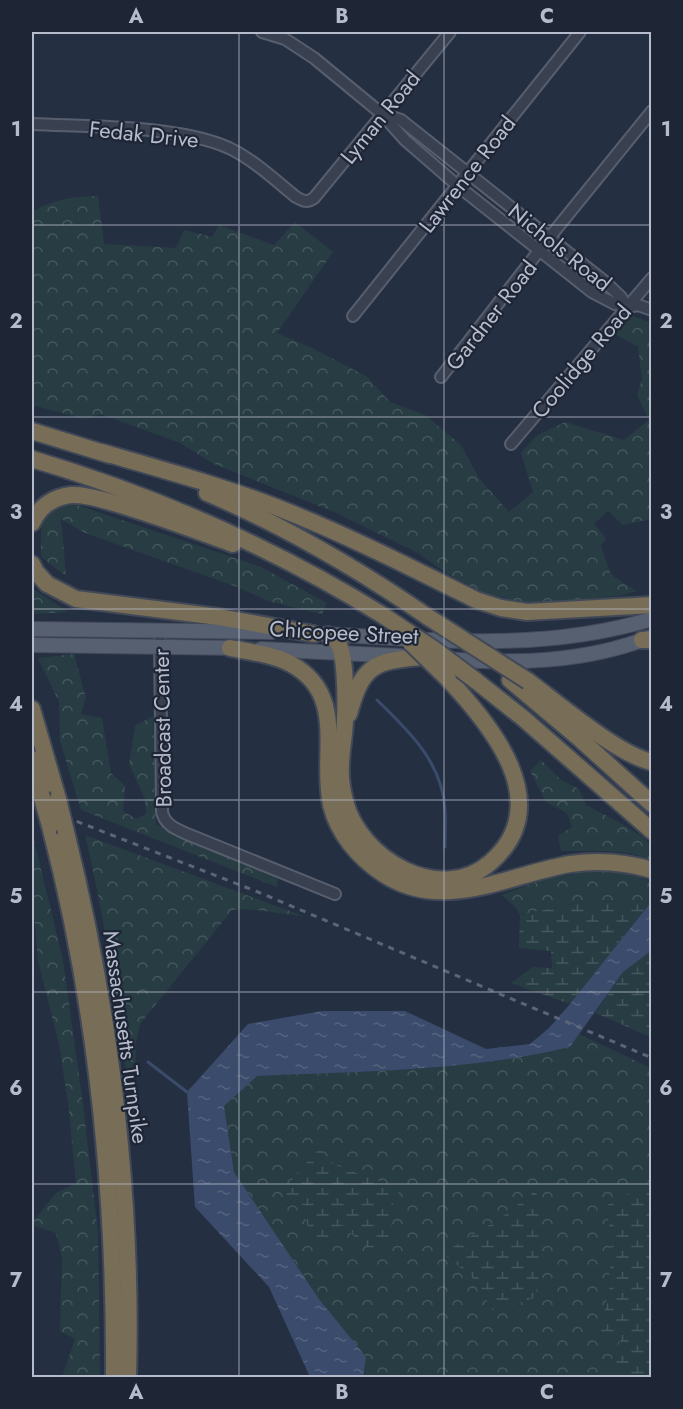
<svg xmlns="http://www.w3.org/2000/svg" width="683" height="1409" viewBox="0 0 683 1409" font-family="Jost,sans-serif">
<style>
.forest{fill:url(#forest-crowns);fill-rule:evenodd}
.wetland{fill:url(#wetland-marsh)}
.water{fill:url(#water-ripples)}
.lines{fill:none;stroke-linecap:round;stroke-linejoin:round}
.stream{stroke:#3a4b6b;stroke-width:3}
.minor-casing{stroke:#575f6e;stroke-width:14}
.major-casing{stroke:#434a5a;stroke-width:16}
.highway-casing{stroke:#414958;stroke-width:20}
.minor{stroke:#394151;stroke-width:10}
.major{stroke:#576071;stroke-width:14}
.highway{stroke:#786d56;stroke-width:16}
.rail{stroke:#5b6578;stroke-width:3;stroke-dasharray:6 6;stroke-linecap:butt}
.highway-bridge-casing{stroke:#414958;stroke-width:20;stroke-linecap:butt}
.highway-bridge{stroke:#786d56;stroke-width:16}
.grid{fill:none;stroke:#b6bccb;stroke-width:1.5;stroke-opacity:0.55}
.labels{text-anchor:middle;stroke-width:4.5;stroke-linejoin:round;paint-order:stroke}
.street-label{font-size:22px;fill:#b6bccb;stroke:#1e2636}
.neatline{fill:none;stroke:#b6bccb;stroke-width:2}
.grid-label{font-size:20px;text-anchor:middle;font-weight:bold;fill:#b6bccb}
</style>
<defs>
<pattern id="forest-crowns" width="20" height="18" patternUnits="userSpaceOnUse" patternTransform="scale(1.5)"><rect width="20" height="18" fill="#273d43"/><path d="M2 6a3 3 0 1 1 6 0M12 15a3 3 0 1 1 6 0" fill="none" stroke="#44575d"/></pattern>
<pattern id="wetland-marsh" width="20" height="14" patternUnits="userSpaceOnUse" patternTransform="scale(1.5)"><rect width="20" height="14" fill="#273d43"/><path d="M1 5h8M5 5V1M11 12h8M15 12V8" fill="none" stroke="#44575d"/></pattern>
<pattern id="water-ripples" width="26" height="14" patternUnits="userSpaceOnUse" patternTransform="scale(1.5)"><rect width="26" height="14" fill="#3a4b6b"/><path d="M2 4q2-2 4 0t4 0M15 11q2-2 4 0t4 0" fill="none" stroke="#54637f"/></pattern>
</defs>
<rect width="100%" height="100%" fill="#252f42"/>
<g class="forest">
<path d="M98,196L104,244L176,248L184,230L212,237L219,225L274,245L295,222L333,252L277,333L310,347L366,376L390,402L425,415L461,445L479,478L509,512L533,492L521,453L536,436L565,422L624,440L649,420L637,395L642,379L638,347L615,334L633,316L651,323V519L623,525L608,511L594,524L606,538L601,546L611,575L637,591L618,596L528,603L484,593L446,573L418,553L334,512L214,464L180,443L101,414L85,419L32,405V212C53,199 73,197 98,196Z"/>
<polygon points="77,505 261,567 327,603 322,614 268,601 237,587 85,533 61,519 66,576 41,557 41,525 55,508"/>
<polygon points="32,588 68,612 69,612 32,614"/>
<path d="M74,654L86,698L81,714L102,718L111,773L125,786L123,811L136,819L146,814L145,799L129,764L135,726L153,716C155,752 153,788 156,824L278,879L277,887L81,810L60,741L59,702L38,658Z"/>
<path d="M541,760L561,780L579,789L586,805L624,825L643,837L651,846V860C623,848 591,851 561,851L558,836L572,827L567,813L546,802L530,771Z"/>
<polygon points="32,832 63,960 83,1104 98,1233 100,1377 62,1377 75,1339 60,1331 62,1258 56,1233 32,1225 32,1223 56,1193 76,1183 68,1103 59,1044 38,961 35,923 32,921"/>
<path d="M85,835L303,916C279,915 256,907 232,910L140,1024L136,1043L135,1079L126,1073C115,993 104,914 85,835Z"/>
<polygon points="592,871 631,874 651,882 651,902 649,904 638,901 582,902 520,915 517,909 502,895 545,879"/>
<path d="M579,1034L651,1068V1181L607,1206L611,1242L609,1291L599,1333L621,1339L608,1369L626,1377H363L365,1357L319,1299L234,1172L224,1106L256,1076C361,1071 467,1072 570,1047ZM335,1165L400,1189L392,1207V1243L342,1225L323,1240L309,1241L305,1205L281,1204ZM536,1190L493,1311L476,1281L444,1253L501,1218Z"/>
</g>
<g class="wetland">
<polygon points="638,901 649,904 570,1004 511,983 533,967 552,968 551,951 519,948 520,915 582,902"/>
<polygon points="651,951 651,1037 595,1013 623,972"/>
<polygon points="319,1149 335,1165 400,1189 392,1207 392,1243 374,1255 342,1225 323,1241 309,1241 305,1205 281,1204 293,1178"/>
<polygon points="651,1181 651,1377 626,1377 608,1369 621,1339 599,1333 609,1291 611,1242 607,1205"/>
<polygon points="536,1190 542,1224 541,1275 534,1298 493,1311 476,1281 443,1253 501,1218"/>
</g>
<path class="water" d="M651,902V951L623,972L570,1047C467,1072 361,1071 257,1076L224,1106L234,1172L319,1299L366,1357L363,1377H310L269,1287L195,1207L187,1092L248,1024L322,1011H405L486,1049L530,1044L549,1028L570,1004Z"/>
<g class="lines">
<g class="stream">
<path d="M377,700C409,731 442,762 445,809C446,822 445,834 445,847"/>
<polyline points="148,1062 187,1092"/>
</g>
<defs>
<g id="minor">
<polyline points="262,32 285,39 314,58 382,114 405,140 458,186 592,292 615,304 627,307 638,305 652,310"/>
<polyline points="382,114 401,120 604,281 621,297 627,307"/>
<path d="M32,124C89,127 177,125 229,148C254,160 275,180 296,197C303,201 307,203 314,198L450,32"/>
<polyline points="353,316 580,32"/>
<polyline points="441,377 549,238 652,111"/>
<polyline points="511,444 652,278"/>
<path d="M160,641L162,812C165,825 176,829 187,834L335,894"/>
</g>
<g id="major">
<polyline points="32,629 272,632"/>
<path d="M325,634C437,640 542,652 652,619"/>
<polyline points="32,645 239,648"/>
<polyline points="261,649 401,656"/>
<path d="M444,659C512,664 585,663 650,637"/>
</g>
<g id="highway">
<polyline points="32,431 110,455"/>
<path d="M101,452C160,469 219,485 276,507C345,534 410,567 476,600L501,608L527,612L652,605"/>
<path d="M32,459C156,496 273,547 384,616"/>
<path d="M207,493C285,526 358,569 428,617"/>
<path d="M32,523C39,507 53,497 71,495C83,494 96,498 107,501C150,513 192,529 233,544"/>
<polyline points="32,564 36,572 47,584 76,599 219,617 314,634"/>
<path d="M328,635C332,637 336,639 338,643C347,658 346,715 344,733C343,744 341,754 341,765C340,777 342,789 345,801C359,858 440,907 491,862C557,804 491,725 448,679"/>
<polyline points="642,640 652,640"/>
<path d="M230,648C250,652 272,654 291,664C348,695 320,755 331,805C338,833 358,857 382,873C442,914 507,875 570,864C598,860 625,862 652,870"/>
<polyline points="475,680 523,718 652,831"/>
<polyline points="510,680 580,739 652,804"/>
<path d="M528,681C558,703 618,755 652,762"/>
<polyline points="32,709 58,799"/>
<path d="M349,714C362,666 373,661 421,657"/>
<polyline points="32,759 41,794"/>
<path d="M50,826C97,1006 115,1192 114,1378"/>
<path d="M66,832C110,1009 133,1195 128,1378"/>
</g>
</defs>
<use href="#minor" class="minor-casing"/>
<use href="#major" class="major-casing"/>
<use href="#highway" class="highway-casing"/>
<use href="#minor" class="minor"/>
<use href="#major" class="major"/>
<use href="#highway" class="highway"/>
<polyline class="rail" points="32,804 258,892 652,1058"/>
<defs>
<g id="highway-bridge">
<polyline points="384,616 435,650 475,680"/>
<polyline points="428,617 528,681"/>
<polyline points="410,642 448,679"/>
<polyline points="41,794 50,826"/>
<polyline points="58,799 66,832"/>
</g>
</defs>
<use href="#highway-bridge" class="highway-bridge-casing"/>
<use href="#highway-bridge" class="highway-bridge"/>
</g>
<path class="grid" d="M239,32V1378M444,32V1378M32,225H652M32,417H652M32,609H652M32,800H652M32,992H652M32,1184H652"/>
<g class="labels">
<g class="street-label">
<text transform="translate(380 117) rotate(-51)" y="8">Lyman Road</text>
<text transform="translate(144 134) rotate(6)" y="8">Fedak Drive</text>
<text transform="translate(467 174) rotate(-52)" y="8">Lawrence Road</text>
<text transform="translate(560 247) rotate(39)" y="8">Nichols Road</text>
<text transform="translate(491 315) rotate(-52)" y="8">Gardner Road</text>
<text transform="translate(581 361) rotate(-50)" y="8">Coolidge Road</text>
<text transform="translate(344 632) rotate(3)" y="8">Chicopee Street</text>
<text transform="translate(162 728) rotate(-91)" y="8">Broadcast Center</text>
<text transform="translate(126 1037) rotate(82)" y="8">Massachusetts Turnpike</text>
</g>
</g>
<rect width="683" height="1409" fill="none" stroke="#1e2636" stroke-width="66"/>
<rect x="33" y="33" width="617" height="1343" class="neatline"/>
<g class="grid-label">
<text x="136" y="23">A</text>
<text x="342" y="23">B</text>
<text x="547" y="23">C</text>
<text x="16" y="136">1</text>
<text x="666" y="136">1</text>
<text x="16" y="328">2</text>
<text x="666" y="328">2</text>
<text x="16" y="519">3</text>
<text x="666" y="519">3</text>
<text x="16" y="711">4</text>
<text x="666" y="711">4</text>
<text x="16" y="903">5</text>
<text x="666" y="903">5</text>
<text x="16" y="1095">6</text>
<text x="666" y="1095">6</text>
<text x="16" y="1287">7</text>
<text x="666" y="1287">7</text>
<text x="136" y="1399">A</text>
<text x="342" y="1399">B</text>
<text x="547" y="1399">C</text>
</g>
</svg>
